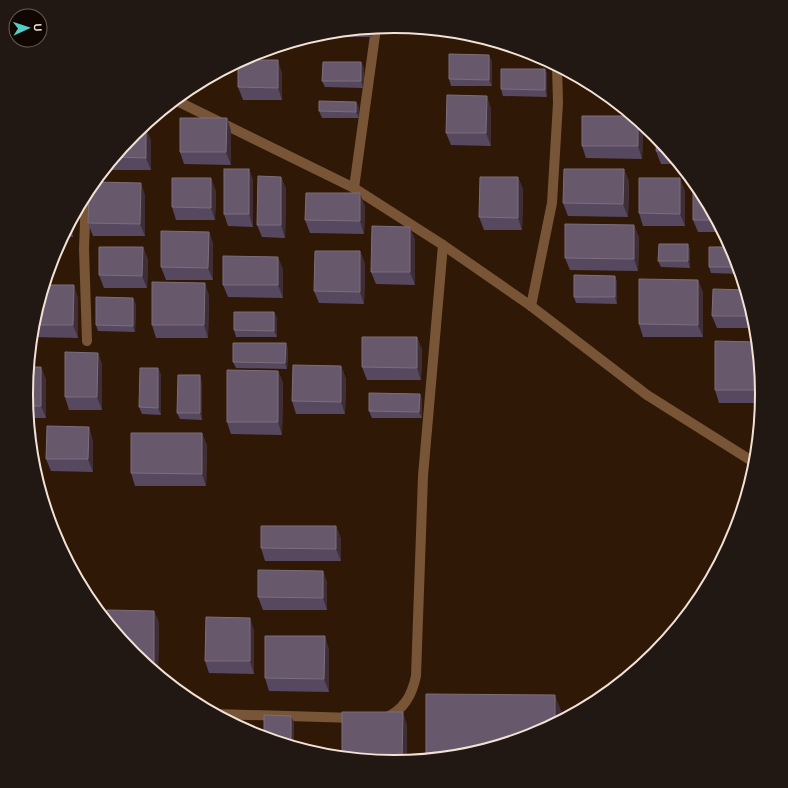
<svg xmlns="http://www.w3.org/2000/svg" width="788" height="788" viewBox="0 0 788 788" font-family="Arial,sans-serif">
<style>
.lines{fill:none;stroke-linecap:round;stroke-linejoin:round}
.minor{stroke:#775536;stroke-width:10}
.wall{fill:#56485f}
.shaded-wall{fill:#3f2e36}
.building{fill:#67586c;stroke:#7c6e7c}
.rim{fill:none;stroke:#f2e2d6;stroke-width:2}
</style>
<rect width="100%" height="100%" fill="#2f1806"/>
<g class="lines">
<g class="minor">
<polyline points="175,100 354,188 443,245 531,306 647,395 755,463"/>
<polyline points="354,188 376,28"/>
<polyline points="86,194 84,249 87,341"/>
<polyline points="531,306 552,203 558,103 557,66"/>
<polyline points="215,714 355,718"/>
<path d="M385,718C404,710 412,695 416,676L423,476L443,245"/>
</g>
</g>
<g class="wall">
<polygon points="372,28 372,37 328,37 326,33"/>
<polygon points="492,61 492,86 451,86 449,79"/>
<polygon points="361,62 364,69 363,88 325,87 322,81"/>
<polygon points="545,69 547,75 547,97 503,96 501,89"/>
<polygon points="282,73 282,100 243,100 238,87"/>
<polygon points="356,102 359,108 359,118 322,118 319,111"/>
<polygon points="491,108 491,146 451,145 446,133"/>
<polygon points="227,118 231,131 231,165 184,164 180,152"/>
<polygon points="643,129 642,159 586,158 582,146"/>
<polygon points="134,134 151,140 151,170 104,170"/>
<polygon points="657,137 679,164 661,164 656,151"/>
<polygon points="249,169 253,181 253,227 228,226 224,214"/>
<polygon points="624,169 629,182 628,217 568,216 563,203"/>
<polygon points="281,177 286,189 285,238 262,237 257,225"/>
<polygon points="518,177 523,190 522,230 484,230 479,217"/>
<polygon points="700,190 723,232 698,232 693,220"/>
<polygon points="216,191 215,220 176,220 172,207"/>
<polygon points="685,191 685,226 643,226 639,213"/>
<polygon points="145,195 145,236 93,236 88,223"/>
<polygon points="365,206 364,234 310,233 305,220"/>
<polygon points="73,217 73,237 63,236"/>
<polygon points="634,225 639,238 638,271 570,270 565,258"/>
<polygon points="209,232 213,244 213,280 166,280 161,267"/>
<polygon points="415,239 415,285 376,284 371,272"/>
<polygon points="688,244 690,251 690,268 661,267 658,261"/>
<polygon points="143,247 148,260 147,288 104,288 99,275"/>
<polygon points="360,251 365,264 364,304 319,303 314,291"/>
<polygon points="734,253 740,274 711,273 709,267"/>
<polygon points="283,269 283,298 228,297 223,285"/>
<polygon points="615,276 617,283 617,304 576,303 574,297"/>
<polygon points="698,280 703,293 703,337 643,337 639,324"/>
<polygon points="745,290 755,322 756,328 717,328 712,316"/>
<polygon points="209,295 208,338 156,338 152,325"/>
<polygon points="78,298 78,338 32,337 33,322"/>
<polygon points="136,304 135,332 98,331 96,325"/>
<polygon points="274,312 277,319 277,337 236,337 234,330"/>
<polygon points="417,337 422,350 421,380 367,380 362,367"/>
<polygon points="757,342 762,394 761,403 719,403 715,390"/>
<polygon points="286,343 288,350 287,369 236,368 233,362"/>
<polygon points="98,353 102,365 102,410 69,410 65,397"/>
<polygon points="341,366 346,379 345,414 296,414 292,401"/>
<polygon points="41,367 46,380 46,418 28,418 26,394"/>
<polygon points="278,371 283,383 282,435 231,434 227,422"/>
<polygon points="161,374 161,415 142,414 139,407"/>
<polygon points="202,382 202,420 180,419 177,413"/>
<polygon points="420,394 422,400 422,418 372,418 369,411"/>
<polygon points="29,422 32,422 37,434 37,465 33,465"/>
<polygon points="202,433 207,446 206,486 135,486 131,473"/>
<polygon points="93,440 93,472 51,471 46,459"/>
<polygon points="336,526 341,539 341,561 265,561 261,548"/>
<polygon points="323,571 327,583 327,610 263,610 258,597"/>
<polygon points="154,611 159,623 158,674 134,654"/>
<polygon points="254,630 254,674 209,673 205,661"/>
<polygon points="329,649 329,692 269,691 265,678"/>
</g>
<g class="shaded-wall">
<polygon points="369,28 372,28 372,37"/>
<polygon points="489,55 492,61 492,86 489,80"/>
<polygon points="278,60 282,73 282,100 278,88"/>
<polygon points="361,62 364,69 363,88 361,81"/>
<polygon points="545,69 547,75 547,97 545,90"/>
<polygon points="487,96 491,108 491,146 486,133"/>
<polygon points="356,102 359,108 359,118 356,112"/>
<polygon points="227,118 231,131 231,165 226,152"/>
<polygon points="638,121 640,122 643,129 642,159 638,146"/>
<polygon points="146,128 151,140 151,170 146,158"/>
<polygon points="249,169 253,181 253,227 249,214"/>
<polygon points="624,169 629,182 628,217 623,204"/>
<polygon points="281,177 286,189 285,238 281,225"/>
<polygon points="518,177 523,190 522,230 518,218"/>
<polygon points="211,178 216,191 215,220 211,208"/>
<polygon points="680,178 685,191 685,226 680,214"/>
<polygon points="141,183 145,195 145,236 140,224"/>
<polygon points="360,193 365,206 364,234 360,221"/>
<polygon points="73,217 73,237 69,225"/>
<polygon points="634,225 639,238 638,271 634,259"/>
<polygon points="410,227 415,239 415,285 410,272"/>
<polygon points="209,232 213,244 213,280 208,268"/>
<polygon points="688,244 690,251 690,268 688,261"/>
<polygon points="143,247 148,260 147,288 142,276"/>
<polygon points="360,251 365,264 364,304 360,292"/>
<polygon points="278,257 283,269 283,298 278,285"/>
<polygon points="615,276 617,283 617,304 615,297"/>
<polygon points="698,280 703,293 703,337 698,325"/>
<polygon points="205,283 209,295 208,338 204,325"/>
<polygon points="74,285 78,298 78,338 73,325"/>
<polygon points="133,298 136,304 135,332 133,326"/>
<polygon points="274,312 277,319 277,337 274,331"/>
<polygon points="417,337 422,350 421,380 417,368"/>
<polygon points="286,343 288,350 287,369 285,363"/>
<polygon points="98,353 102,365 102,410 97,397"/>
<polygon points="341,366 346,379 345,414 341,402"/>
<polygon points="41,367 46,380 46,418 41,406"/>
<polygon points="158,368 161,374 161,415 158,408"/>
<polygon points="278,371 283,383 282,435 278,422"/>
<polygon points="200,375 202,382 202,420 200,413"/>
<polygon points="420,394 422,400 422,418 419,412"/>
<polygon points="32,422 37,434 37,465 32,452"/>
<polygon points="89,427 93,440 93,472 88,459"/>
<polygon points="202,433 207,446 206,486 202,474"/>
<polygon points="336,526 341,539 341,561 336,549"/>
<polygon points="323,571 327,583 327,610 323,598"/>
<polygon points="154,611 159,623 158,674 157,673 154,664"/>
<polygon points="250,618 254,630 254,674 250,661"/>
<polygon points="325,636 329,649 329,692 324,679"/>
<polygon points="555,695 562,713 562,720 555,723"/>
<polygon points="403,712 407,725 407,761 402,761"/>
<polygon points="291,716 294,722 294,746 292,746 291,744"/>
</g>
<g class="building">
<polygon points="449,54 489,55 489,80 449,79"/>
<polygon points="242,60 278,60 278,88 238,87 238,62"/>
<polygon points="323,62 361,62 361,81 322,81"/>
<polygon points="501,69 545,69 545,90 501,89"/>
<polygon points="447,95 487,96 486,133 446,133"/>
<polygon points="319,101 356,102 356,112 319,111"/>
<polygon points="582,116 633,116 638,121 638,146 582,146"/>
<polygon points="180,118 227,118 226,152 180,152"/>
<polygon points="141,128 146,128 146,158 115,157 134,134"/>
<polygon points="657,137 668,151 656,151"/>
<rect x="224" y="169" width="25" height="45"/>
<polygon points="564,169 624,169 623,204 563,203"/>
<polygon points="258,176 281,177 281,225 257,225"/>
<polygon points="480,177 518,177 518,218 479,217"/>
<polygon points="172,178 211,178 211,208 172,207"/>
<polygon points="639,178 680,178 680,214 639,213"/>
<polygon points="94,182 141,183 140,224 88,223 89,189"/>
<polygon points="693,189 699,189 700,190 716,220 693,220"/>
<polygon points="306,193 360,193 360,221 305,220"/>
<polygon points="565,224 634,225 634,259 565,258"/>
<polygon points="372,226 410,227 410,272 371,272"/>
<polygon points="161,231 209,232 208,268 161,267"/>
<polygon points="659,244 688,244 688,261 658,261"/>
<polygon points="99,247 143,247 142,276 99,275"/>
<polygon points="709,247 731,247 734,253 738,267 709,267"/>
<polygon points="315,251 360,251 360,292 314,291"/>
<polygon points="223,256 278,257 278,285 223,285"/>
<polygon points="574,275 615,276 615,297 574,297"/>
<polygon points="639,279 698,280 698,325 639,324"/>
<polygon points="152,282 205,283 204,325 152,325"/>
<polygon points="44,285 74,285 73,325 33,325"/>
<polygon points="713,289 745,290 753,316 712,316"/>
<polygon points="96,297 133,298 133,326 96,325"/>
<polygon points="234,312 274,312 274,331 234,330"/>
<polygon points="362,337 417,337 417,368 362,367"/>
<polygon points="715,341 757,342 761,384 761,390 715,390"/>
<polygon points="233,343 286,343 285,363 233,362"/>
<polygon points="65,352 98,353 97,397 65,397"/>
<polygon points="293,365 341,366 341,402 292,401"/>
<polygon points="29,367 41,367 41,406 27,406 26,394"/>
<polygon points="140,368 158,368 158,408 139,407"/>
<polygon points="227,370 278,371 278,422 227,422"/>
<polygon points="178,375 200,375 200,413 177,413"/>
<polygon points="369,393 420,394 419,412 369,411"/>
<polygon points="29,422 32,422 32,452"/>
<polygon points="47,426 89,427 88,459 46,459"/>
<polygon points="131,433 202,433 202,474 131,473"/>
<polygon points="261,526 336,526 336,549 261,548"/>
<polygon points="258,570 323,571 323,598 258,597"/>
<polygon points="107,610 154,611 154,664 146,664 134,654 107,621"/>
<polygon points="206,617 250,618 250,661 205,661"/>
<polygon points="265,636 325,636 324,679 265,678"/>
<polygon points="426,694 555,695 555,723 535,734 466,755 426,759"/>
<polygon points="342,712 403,712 402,761 394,762 342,757"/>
<polygon points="264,715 291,716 291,744 286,744 264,737"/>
</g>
<path d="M0 0H788V788H0ZM33 394a361 361 0 1 1 722 0a361 361 0 1 1-722 0Z" fill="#221813" fill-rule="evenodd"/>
<path class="rim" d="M33 394a361 361 0 1 1 722 0a361 361 0 1 1-722 0Z"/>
<g transform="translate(28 28) rotate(87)"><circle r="19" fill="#100602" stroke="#6a5e57"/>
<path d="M0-3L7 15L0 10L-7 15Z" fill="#54cdc7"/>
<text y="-6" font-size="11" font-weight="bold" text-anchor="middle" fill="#f2e2d6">U</text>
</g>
</svg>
